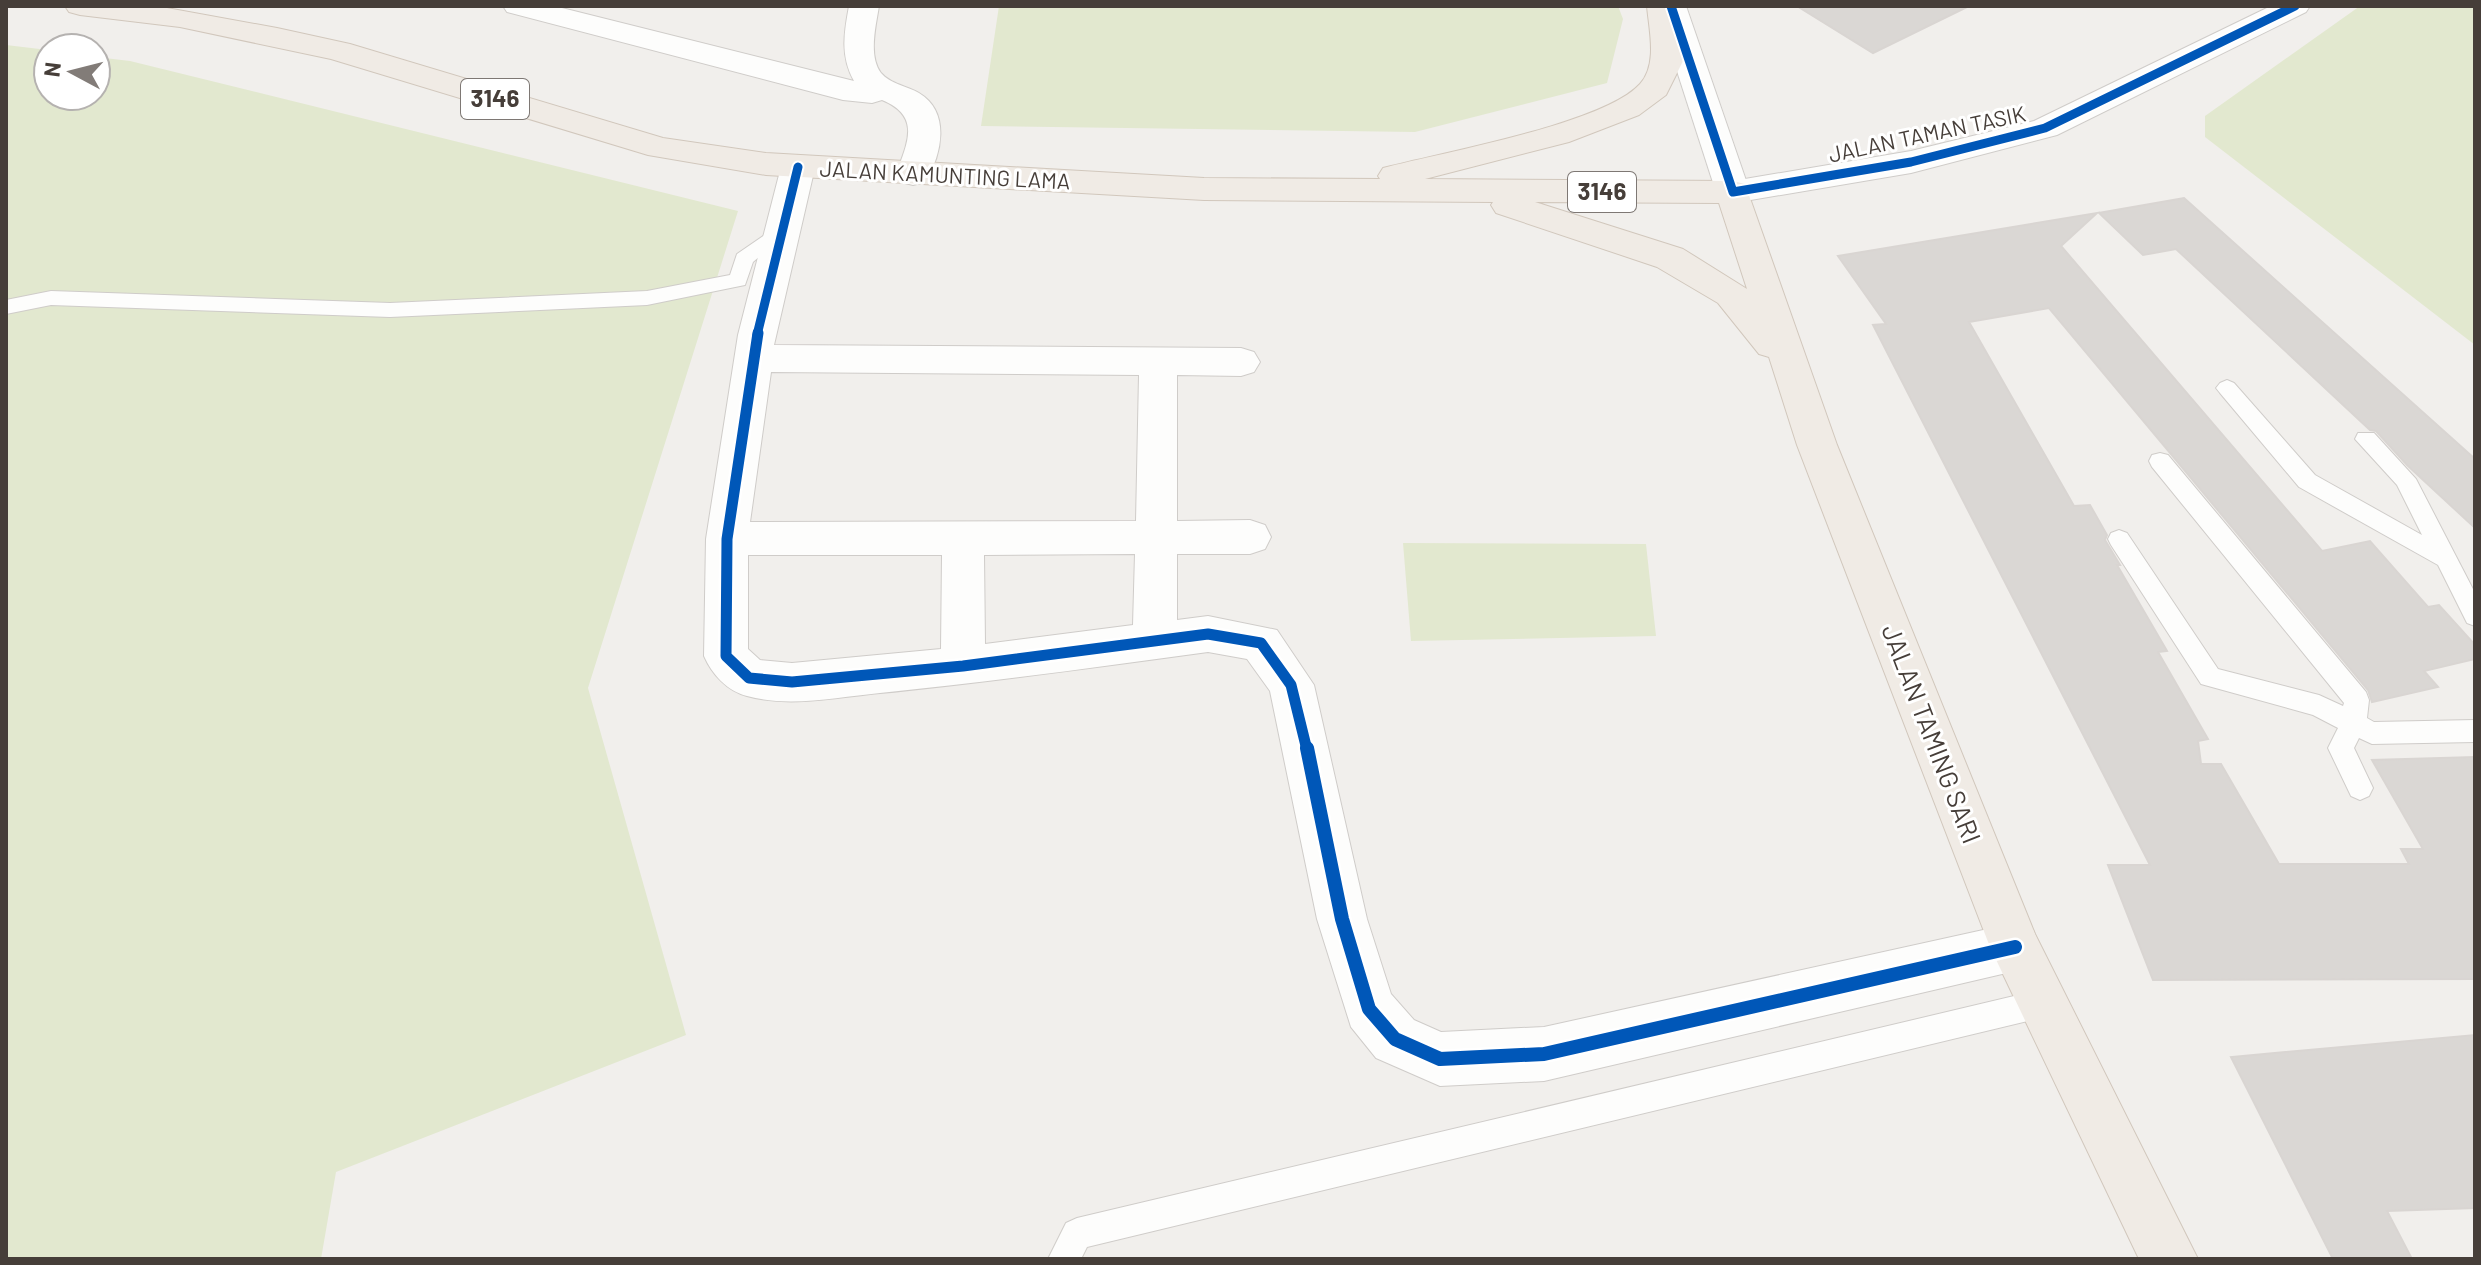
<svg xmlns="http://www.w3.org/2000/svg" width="2481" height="1265" viewBox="0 0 2481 1265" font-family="Barlow,sans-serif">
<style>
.green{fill:#e2e8cf}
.building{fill:#dad7d4;stroke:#d9d5d2;stroke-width:2}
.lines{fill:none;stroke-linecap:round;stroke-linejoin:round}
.service-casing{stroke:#cfccc9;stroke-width:2}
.minor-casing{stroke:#cfccc9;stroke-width:2}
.tertiary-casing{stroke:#cfccc9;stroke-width:2}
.primary-casing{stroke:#d1c7bc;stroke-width:2}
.service{fill:#fdfdfc;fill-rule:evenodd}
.minor{fill:#fdfdfc;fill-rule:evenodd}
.tertiary{fill:#fdfdfc;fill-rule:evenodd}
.primary{fill:#f0ebe5;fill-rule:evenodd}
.cycleway-far2-casing{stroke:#fff;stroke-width:13}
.cycleway-far1-casing{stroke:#fff;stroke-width:16}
.cycleway-casing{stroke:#fff;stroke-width:19}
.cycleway-far2{stroke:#0057b8;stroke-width:9}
.cycleway-far1{stroke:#0057b8;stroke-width:11}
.cycleway{stroke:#0057b8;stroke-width:14}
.labels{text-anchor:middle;stroke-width:6;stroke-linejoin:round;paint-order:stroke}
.far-street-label{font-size:22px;fill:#463e39;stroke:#fff}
.shield{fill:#fff;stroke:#7e7874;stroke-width:2}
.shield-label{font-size:24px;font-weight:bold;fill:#463e39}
.street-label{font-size:26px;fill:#463e39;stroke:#fff}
</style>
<rect width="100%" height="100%" fill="#f1efec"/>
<g class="green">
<polygon points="999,6 1618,6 1623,19 1607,83 1415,132 981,126"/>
<polygon points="2360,6 2475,6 2475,345 2205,137 2205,116"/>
<polygon points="6,45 48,50 48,96 96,96 96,57 130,61 738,211 588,688 686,1035 336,1172 321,1259 6,1259"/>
<polygon points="1403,543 1646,544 1656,636 1411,641"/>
</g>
<g class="building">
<polygon points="1797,6 1969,6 1873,53"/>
<polygon points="2184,198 2475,459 2475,528 2407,465 2376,431 2370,430 2176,249 2143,255 2099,213"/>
<polygon points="2097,213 2061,246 2322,551 2370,541 2428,607 2439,605 2475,645 2475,659 2424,671 2438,687 2372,702 2368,690 2049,308 1969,322 2074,506 2090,505 2107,535 2105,540 2120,565 2117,565 2167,651 2158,652 2208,739 2198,741 2201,764 2221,764 2279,864 2409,864 2401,849 2423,849 2372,760 2475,757 2475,979 2153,980 2108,865 2150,865 1873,325 1886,324 1838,256"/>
<polygon points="2475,1035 2475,1208 2387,1211 2412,1259 2333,1259 2231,1057"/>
</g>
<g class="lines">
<defs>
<g id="service">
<polygon points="782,223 792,229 753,262 745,285 647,305 390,317 51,305 6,314 6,300 51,291 390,303 647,291 730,275 737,254"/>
<polygon points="2227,380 2234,383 2315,475 2422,535 2397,485 2355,439 2358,433 2374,433 2416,479 2475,593 2475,626 2467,623 2438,565 2299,487 2220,393 2216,388 2220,383"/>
<polygon points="2160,453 2168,455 2366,692 2369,700 2367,718 2374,722 2475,720 2475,742 2372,744 2359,738 2354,748 2373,788 2369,796 2360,800 2351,796 2328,748 2338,728 2313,715 2201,684 2111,545 2108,539 2111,533 2119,530 2127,533 2218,669 2319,695 2343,706 2344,703 2152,467 2149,461 2152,455"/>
<polygon points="2044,989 2054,993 2058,1003 2054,1013 2044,1017 1087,1247 1081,1259 1048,1259 1066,1223 1077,1218"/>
</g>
<g id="minor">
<path d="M503,6H554L854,81C840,56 844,33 849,6H879C876,25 868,56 881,73C890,84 907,86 919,93C951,112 942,155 925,182L913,185L901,182L896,174C908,142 921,116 882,100L872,103L843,100L507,12Z"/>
<polygon points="1656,6 1686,6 1750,192 1745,200 1733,203 1721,200 1716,192"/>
<path d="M798,156L810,159L815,167L774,345L1241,348L1254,352L1260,362L1254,372L1241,376L1177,375V521L1250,520L1265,525L1271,537L1265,549L1250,554H1177V620L1208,616L1277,630L1314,685L1367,919L1391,994L1414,1020L1441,1032L1544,1027L2015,923L2033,930L2040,947L2033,964L2015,971L1544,1081L1440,1086L1376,1058L1351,1027L1317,919L1270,691L1247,659L1208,652C1099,667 990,682 880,693C838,697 789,708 747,696C727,691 712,674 704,656L706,539L738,335L781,167L786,159ZM771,372L1139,375L1136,521L750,522ZM1135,554L1133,625L985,644L984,555ZM748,555H942L941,649L792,663L760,660L748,649Z"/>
</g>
<polygon id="tertiary" points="2271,6 2310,6 2306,12 2057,135 1911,173 1733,203 1721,200 1716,192 1721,184 1733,181 1911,151 2034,121"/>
<path id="primary" d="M65,6H156L277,28L350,44L663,138L766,153L1204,178L1380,179L1378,176L1383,168C1440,153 1604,124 1640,84C1658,64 1649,30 1647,6H1677L1683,61L1666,95L1639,115L1569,142L1425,179L1733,181L1745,184L1837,445L2035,934L2198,1259H2139L1990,947L1797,445L1769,357L1759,354L1718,303L1657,267L1496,213L1491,205L1493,202L1204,200L766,175L648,155L331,59L180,27L80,15L69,12ZM1535,202L1719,203L1747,289L1683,249Z"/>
</defs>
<use href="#service" class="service-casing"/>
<use href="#minor" class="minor-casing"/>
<use href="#tertiary" class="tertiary-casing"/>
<use href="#primary" class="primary-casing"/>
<use href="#service" class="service"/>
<use href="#minor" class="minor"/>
<use href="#tertiary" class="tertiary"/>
<use href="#primary" class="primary"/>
<defs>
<g id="cycleway-far2">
<polyline points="1671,6 1733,192 1911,162 2045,128 2295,6"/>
<polyline points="757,335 798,167"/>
</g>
<polyline id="cycleway-far1" points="758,333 727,539 726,656 749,678 792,682 963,666 1208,634 1261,643 1291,685 1307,750"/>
<polyline id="cycleway" points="1307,748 1342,919 1369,1009 1395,1039 1440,1059 1544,1054 2015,947"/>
</defs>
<use href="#cycleway-far2" class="cycleway-far2-casing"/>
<use href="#cycleway-far1" class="cycleway-far1-casing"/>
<use href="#cycleway" class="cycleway-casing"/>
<use href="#cycleway-far2" class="cycleway-far2"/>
<use href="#cycleway-far1" class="cycleway-far1"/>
<use href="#cycleway" class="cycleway"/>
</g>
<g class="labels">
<g class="far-street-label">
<text transform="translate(1927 134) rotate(-12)" y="8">JALAN TAMAN TASIK</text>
<text transform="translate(945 175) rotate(3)" y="8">JALAN KAMUNTING LAMA</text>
</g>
<g class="shield">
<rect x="461" y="79" width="68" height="40" rx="6"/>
<rect x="1568" y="172" width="68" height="40" rx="6"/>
</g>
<g class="shield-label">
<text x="495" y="107">3146</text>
<text x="1602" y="200">3146</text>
</g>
<g class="street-label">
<text transform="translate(1931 734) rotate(69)" y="9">JALAN TAMING SARI</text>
</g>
</g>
<rect width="2481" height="1265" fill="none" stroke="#463e39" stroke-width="16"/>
<g transform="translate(72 72) rotate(277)"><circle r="38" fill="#ffffff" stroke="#b5b2b0" stroke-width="2"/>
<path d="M0-6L14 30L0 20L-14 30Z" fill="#827c78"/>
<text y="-12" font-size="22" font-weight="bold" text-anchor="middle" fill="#463e39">N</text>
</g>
</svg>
